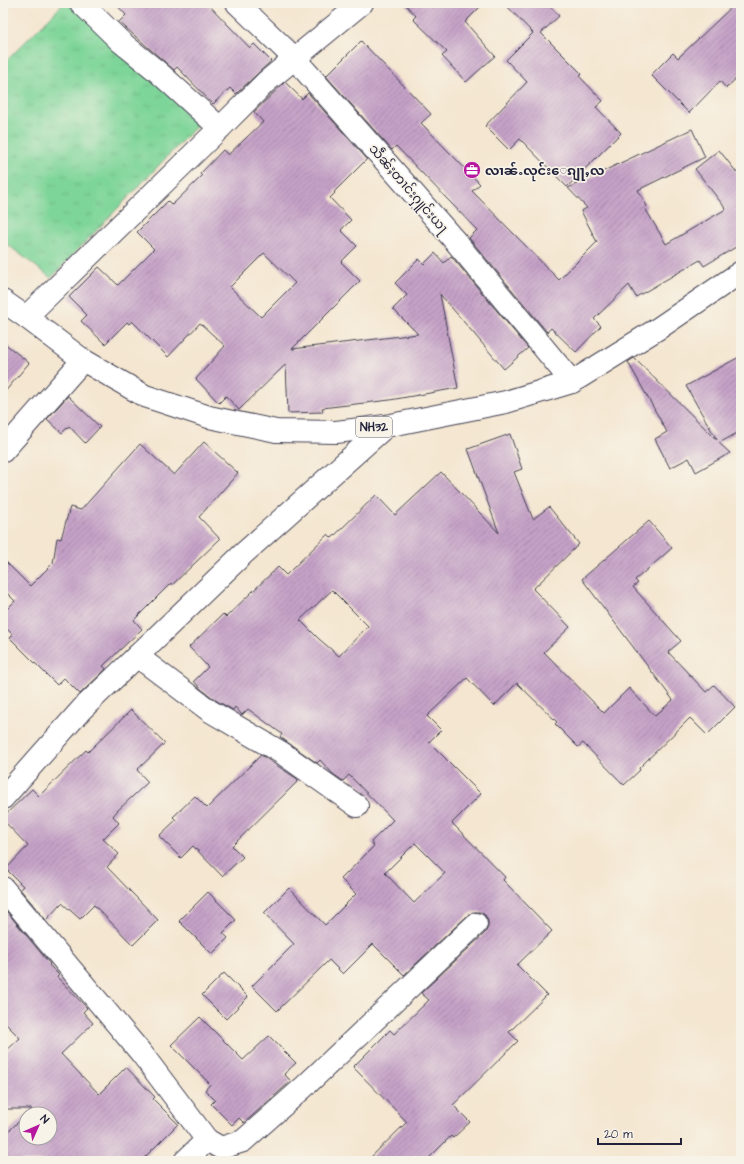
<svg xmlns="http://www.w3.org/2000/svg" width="744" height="1164" viewBox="0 0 744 1164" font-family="'Architects Daughter','Noto Sans Myanmar',sans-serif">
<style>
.park{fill:url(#park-tufts);stroke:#507c6a}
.building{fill:url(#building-hatch);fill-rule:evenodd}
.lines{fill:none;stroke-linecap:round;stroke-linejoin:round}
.street-casing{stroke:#423f51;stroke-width:24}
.secondary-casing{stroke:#423f51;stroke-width:24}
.highway-casing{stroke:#423f51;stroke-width:24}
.street{stroke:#fff;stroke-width:22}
.secondary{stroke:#fff;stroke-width:22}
.highway{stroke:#fff;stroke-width:22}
.labels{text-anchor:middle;stroke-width:3.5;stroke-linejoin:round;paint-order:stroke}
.shield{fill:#f7f3e8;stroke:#62616f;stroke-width:1}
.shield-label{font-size:12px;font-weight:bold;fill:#22223b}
.poi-label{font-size:13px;font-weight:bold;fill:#22223b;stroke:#f7f3e8;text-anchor:start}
.street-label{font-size:13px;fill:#22223b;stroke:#f7f3e8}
</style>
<defs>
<pattern id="park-tufts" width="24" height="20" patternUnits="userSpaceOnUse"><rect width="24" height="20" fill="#7ed599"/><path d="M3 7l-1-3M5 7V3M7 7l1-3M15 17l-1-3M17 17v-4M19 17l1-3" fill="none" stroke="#6db785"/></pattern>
<pattern id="building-hatch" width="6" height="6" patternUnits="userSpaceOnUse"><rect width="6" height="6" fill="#c5a1c7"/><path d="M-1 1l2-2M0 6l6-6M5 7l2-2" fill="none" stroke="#a083a3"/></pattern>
</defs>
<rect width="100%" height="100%" fill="#f7f3e8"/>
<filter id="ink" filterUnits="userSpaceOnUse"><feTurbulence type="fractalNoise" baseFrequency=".025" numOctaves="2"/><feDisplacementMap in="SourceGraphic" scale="8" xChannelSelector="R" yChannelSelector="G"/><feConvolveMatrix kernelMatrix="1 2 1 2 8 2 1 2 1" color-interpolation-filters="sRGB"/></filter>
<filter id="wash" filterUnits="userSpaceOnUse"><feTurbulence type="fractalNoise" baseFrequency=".012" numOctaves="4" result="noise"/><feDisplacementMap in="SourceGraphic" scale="16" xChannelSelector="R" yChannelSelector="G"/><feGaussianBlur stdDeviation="0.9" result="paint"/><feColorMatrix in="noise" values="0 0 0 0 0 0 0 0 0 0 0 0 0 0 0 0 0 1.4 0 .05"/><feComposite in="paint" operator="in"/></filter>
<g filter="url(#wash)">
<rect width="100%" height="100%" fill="#f4e6d0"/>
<polygon class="park" points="64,3 67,3 206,116 51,278 3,241 3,64"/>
<g id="blocks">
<g class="building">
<polygon points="115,3 207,3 250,48 254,44 271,61 236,94 230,88 213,104 177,67 174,70 119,22 126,15"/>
<polygon points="404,3 484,3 465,22 495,56 466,82 442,56 447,52 413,19 416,16"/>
<polygon points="504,3 547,3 559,16 541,33 582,74 579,76 603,101 596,107 621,133 567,187 520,139 509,150 485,126 527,82 506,60 533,33"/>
<polygon points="736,3 741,3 741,74 726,88 720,81 689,113 651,75 673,53 678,58"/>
<polygon points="361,41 431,114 421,123 480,184 472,191 559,280 597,242 581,211 587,208 568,188 692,129 705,157 638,190 647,206 645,208 666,244 726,209 695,169 719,150 741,178 741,244 704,266 700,260 636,297 629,285 594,319 601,326 576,352 551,328 547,332 469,238 477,230 396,146 392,150 326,76"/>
<path d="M285,82L302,99L308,93L367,159L334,192L335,193L330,198L351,220L341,230L357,246L341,262L360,281L292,349L418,334L393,309L407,295L395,283L419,259L424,264L435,253L444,263L451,256L528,348L504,369L440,294L458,388L390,400L322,408L323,412L288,413L286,364L239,410L226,396L219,403L196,379L225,346L200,323L168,357L132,321L129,324L127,322L105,344L81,321L87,315L69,297L99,267L118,285L154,249L137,232L168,201L172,205L202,176L200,174L223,150L228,155L263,122L254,112ZM264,253L295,283L261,317L230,287Z"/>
<polygon points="3,342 29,363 3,394"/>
<polygon points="741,356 741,431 719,443 730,453 696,472 689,458 670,468 655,439 667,432 628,362 634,358 717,440 686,386"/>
<polygon points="68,396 100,427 85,443 69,426 62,433 47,419"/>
<path d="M510,434L522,469L514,472L533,519L549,507L579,544L533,589L570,627L544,652L604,713L629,688L655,716L673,700L582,579L649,521L672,548L635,580L638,583L633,587L681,641L668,652L706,692L714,685L735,707L707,735L690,718L639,768L640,770L624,785L583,743L578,747L555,724L557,722L517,683L494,706L467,678L427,716L441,730L429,742L481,794L452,823L505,877L503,880L552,931L517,965L547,995L509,1032L518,1041L453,1105L470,1122L453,1138L451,1136L426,1161H367L407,1122L353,1067L390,1030L394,1034L429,1000L421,993L485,933L488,927V921L485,915L480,912H473L468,915L404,975L373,944L343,974L329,960L277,1011L252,986L294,944L264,913L289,888L325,925L356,894L341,879L374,846L371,842L393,820L349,775L343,781L333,774L320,760L317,763L280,737L282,734L248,709L242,715L235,707L233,710L217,701L201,689L194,681L208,667L189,647L223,614L226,617L278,567L286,575L328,534L332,538L376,495L395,515L441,472L499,533L468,449ZM332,590L368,626L339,656L319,639L300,620ZM415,843L445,873L414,903L385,873Z"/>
<polygon points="204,442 238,473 199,517 220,539 172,585 171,583 134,620 142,629 103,666 106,669 80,694 64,678 57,685 10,638 13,635 3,625 3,613 15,601 3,589 3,559 30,586 53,563 57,538 61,539 70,507 81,510 140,444 174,475"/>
<polygon points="131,710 165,743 137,770 148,782 117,811 113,816 119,823 103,839 119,854 107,867 158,920 133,945 94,905 80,919 62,903 46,920 20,889 23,886 6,869 28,846 3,820 3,817 32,789 39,796 86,750 88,752"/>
<polygon points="261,755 299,780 232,846 243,857 222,876 193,846 181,858 159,836 176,820 173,817 195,796 207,808"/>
<polygon points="208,892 236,920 223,933 228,938 212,954 179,921"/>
<polygon points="3,907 50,964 49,965 59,975 57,977 87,1008 83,1012 93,1023 61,1054 99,1094 126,1067 155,1097 153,1099 178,1124 141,1161 3,1161 3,1137 26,1114 26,1138 50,1138 50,1114 26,1114 32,1109 3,1109 3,1054 20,1038 3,1021"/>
<polygon points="224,973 248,997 226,1019 202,995"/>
<polygon points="200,1017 243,1060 269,1036 296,1063 284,1074 291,1081 244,1123 239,1118 232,1125 211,1104 215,1100 205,1090 210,1084 171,1045"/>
</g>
</g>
</g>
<g filter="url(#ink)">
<use href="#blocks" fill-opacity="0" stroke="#423f51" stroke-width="1"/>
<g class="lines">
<defs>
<g id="street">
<polyline points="81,3 121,42 158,72 220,128"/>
<polyline points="237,3 294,58 400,178 456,242 572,382"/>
<polyline points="26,317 220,128 266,82 362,3"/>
<polyline points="3,451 83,360"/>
<polyline points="137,656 210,711 282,753 357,806"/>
<polyline points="3,888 142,1054 207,1140 185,1161"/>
<polyline points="207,1140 221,1148 243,1141 305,1086 476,924"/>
</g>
<polyline id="secondary" points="3,798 82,709 243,554 386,426"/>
<polyline id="highway" points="3,301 26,317 83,360 145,396 209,417 276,431 336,432 386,426 506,402 572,382 659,328 741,272"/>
</defs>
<use href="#street" class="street-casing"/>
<use href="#secondary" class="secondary-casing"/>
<use href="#highway" class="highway-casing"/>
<use href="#street" class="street"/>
<use href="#secondary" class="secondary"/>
<use href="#highway" class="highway"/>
</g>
</g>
<defs>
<symbol id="office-disc" viewBox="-11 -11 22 22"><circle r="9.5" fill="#b5179e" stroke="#f7f3e8"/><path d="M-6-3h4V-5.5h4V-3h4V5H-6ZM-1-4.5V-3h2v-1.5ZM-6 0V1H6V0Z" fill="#fff"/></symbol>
</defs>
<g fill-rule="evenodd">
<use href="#office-disc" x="462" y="160" width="20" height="20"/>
</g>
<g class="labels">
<rect class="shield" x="356" y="417" width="36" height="20" rx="3"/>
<g class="shield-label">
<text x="374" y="431">NH32</text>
</g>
<g class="poi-label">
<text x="485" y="175">လၢၼ်ႉလုင်းေၵျႃႇလ</text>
</g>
<g class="street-label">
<text transform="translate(409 188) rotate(49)" y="5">သဵၼ်ႈတၢင်းႁူင်းယႃ</text>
</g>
</g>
<rect width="744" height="1164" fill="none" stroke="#f7f3e8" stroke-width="16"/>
<g transform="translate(38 1126) rotate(45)"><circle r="19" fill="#f7f3e8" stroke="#a29fa3"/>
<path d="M0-3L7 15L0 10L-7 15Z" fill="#b5179e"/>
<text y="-6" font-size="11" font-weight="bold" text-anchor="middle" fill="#22223b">N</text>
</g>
<path d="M598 1138v6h83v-6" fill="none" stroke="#22223b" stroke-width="2"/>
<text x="604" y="1138" font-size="12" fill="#22223b" stroke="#f7f3e8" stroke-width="3" paint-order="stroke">20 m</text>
</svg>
